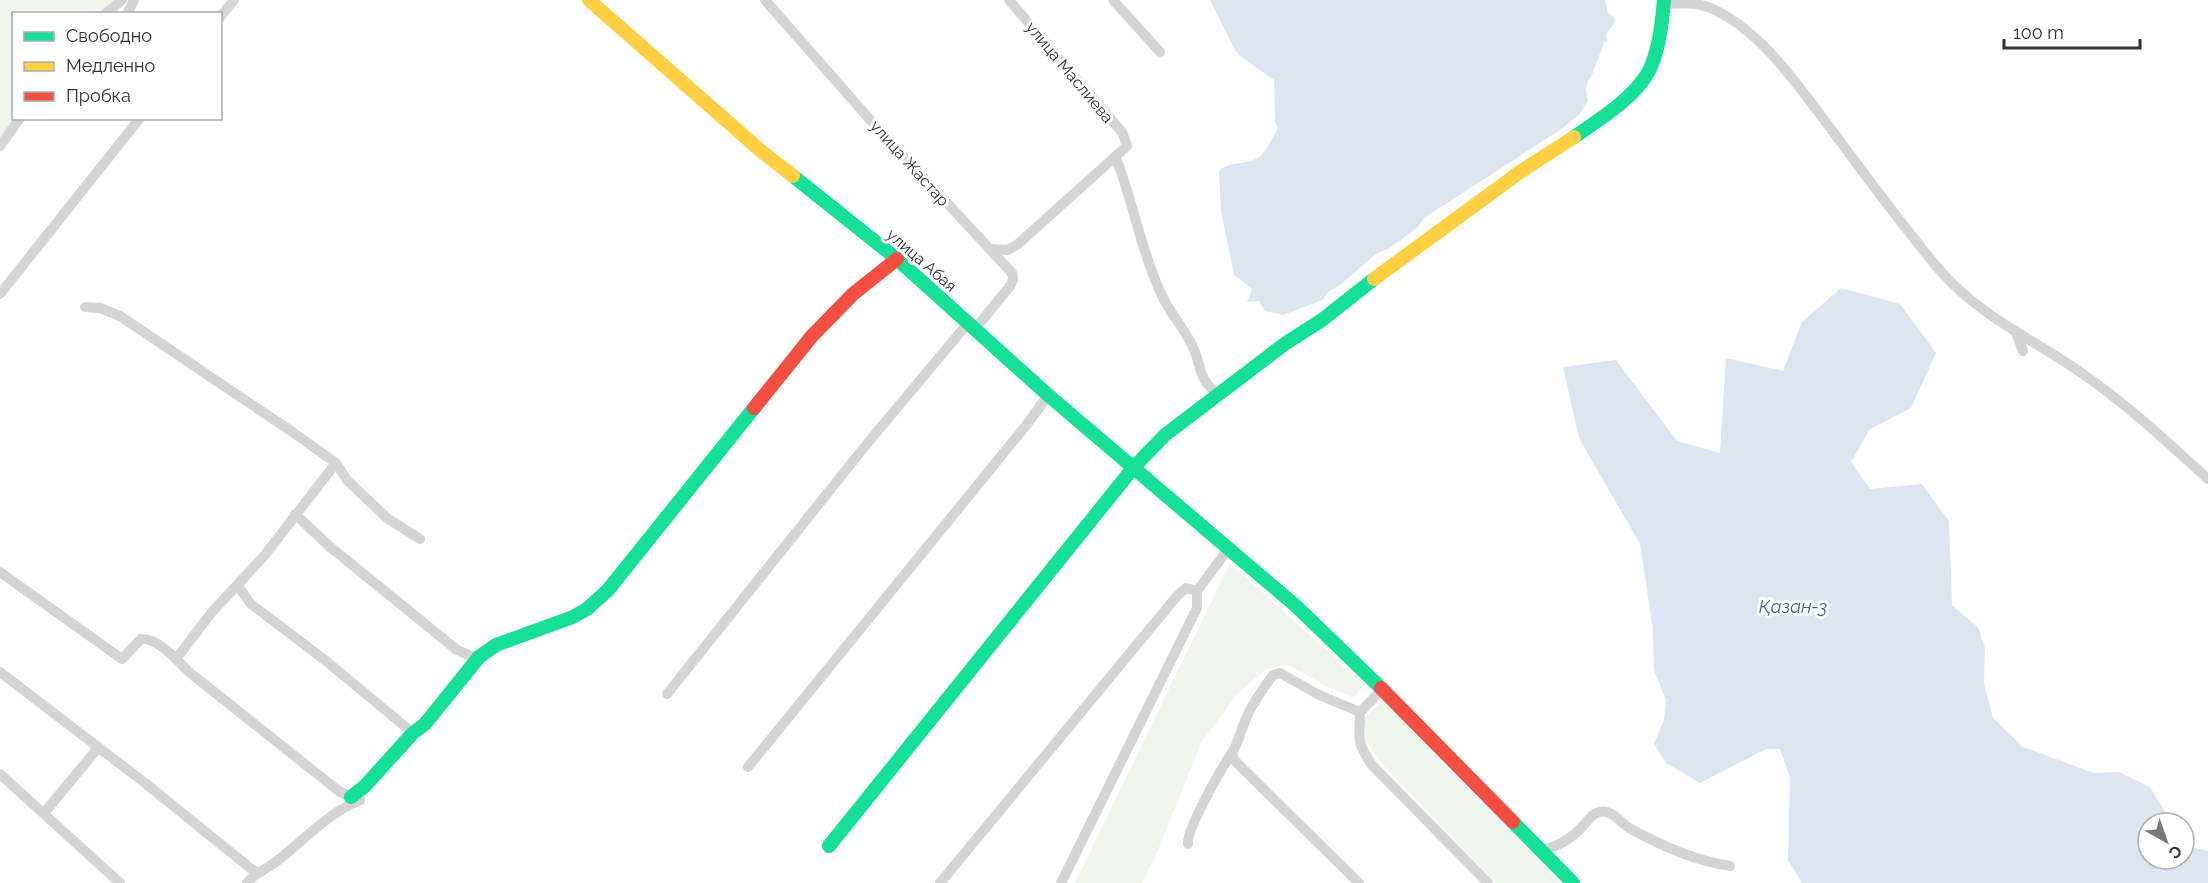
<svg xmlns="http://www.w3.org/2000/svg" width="2208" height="883" viewBox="0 0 2208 883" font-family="Raleway,sans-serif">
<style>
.green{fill:#f0f5ed}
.water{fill:#dce5f0}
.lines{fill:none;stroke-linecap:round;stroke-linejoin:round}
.street{stroke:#d4d4d4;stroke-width:10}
.fast{stroke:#16e098;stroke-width:14}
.slow{stroke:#ffcf43;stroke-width:14}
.jam{stroke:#f24e42;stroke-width:14}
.labels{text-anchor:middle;stroke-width:6;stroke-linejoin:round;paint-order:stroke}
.street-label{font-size:16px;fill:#303030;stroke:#fff}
.water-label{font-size:18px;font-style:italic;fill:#43638d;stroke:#fff}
</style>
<rect width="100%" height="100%" fill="#fff"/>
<g class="green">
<polygon points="0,0 128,0 115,13 14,14 14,118 18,119 0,137"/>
<polygon points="1230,563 1365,685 1354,697 1330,688 1288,665 1266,669 1237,694 1201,743 1156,855 1142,883 1075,883"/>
<polygon points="1382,701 1561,883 1496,883 1383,765 1366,741 1364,718"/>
</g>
<g class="water">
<path d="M1210,0H1605L1608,13L1614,17L1615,22L1606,34L1607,41L1604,43L1591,77C1584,84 1586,92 1588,101L1579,115L1560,130L1424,218L1417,228L1390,248L1376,254L1341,284L1328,292L1323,300L1283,315L1265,311L1259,301L1247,302L1252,289L1234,275L1221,211L1219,171C1230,160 1247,166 1259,157C1267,151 1273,136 1278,128L1275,122L1274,80L1240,56L1235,50Z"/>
<polygon points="1841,288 1900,304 1936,353 1911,408 1870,429 1851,462 1870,489 1922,484 1949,521 1952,605 1978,627 1985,648 1984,683 1993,718 2023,747 2094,773 2119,772 2150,787 2172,823 2148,823 2148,859 2184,859 2184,842 2186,846 2208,851 2208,883 1802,883 1788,860 1790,777 1780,749 1766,749 1700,783 1666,763 1654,744 1664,720 1666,700 1654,670 1653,630 1640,544 1579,438 1563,367 1616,360 1677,441 1720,453 1726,358 1783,371 1802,322"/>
</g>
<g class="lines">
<g class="street">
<polyline points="765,0 872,122 1012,273 1013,280 1010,286 975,329"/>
<polyline points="1113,0 1160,52"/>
<path d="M1664,4C1680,3 1698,2 1713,9C1756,29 1788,72 1816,109C1847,150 1877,192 1909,232C1923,250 1937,269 1953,284C1990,321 2041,344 2083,374C2129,406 2167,442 2208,479"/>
<polyline points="105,14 122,0"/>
<polyline points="127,14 134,0"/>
<polyline points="220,17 234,0"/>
<polyline points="0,146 20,118"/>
<path d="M1116,158C1133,201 1140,247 1159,289C1167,310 1182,325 1192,345C1203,367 1196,379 1220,395"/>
<polyline points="989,249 1008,250 1018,244 1127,146 1122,132 1009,0"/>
<polyline points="0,294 140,118"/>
<polyline points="85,307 100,308 120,316 291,431 336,463 347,480 387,518 420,539"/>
<polyline points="2015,330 2023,351"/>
<polyline points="295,514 329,546 457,650 471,656 479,657"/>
<path d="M0,572L122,659L141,639C157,637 178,661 189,672L340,792L360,800"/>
<polyline points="238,586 251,604 326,661 413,733"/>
<polyline points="1197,591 1229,548"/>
<polyline points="176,659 212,612 264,556 336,463"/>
<polyline points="0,672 145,783 254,871 260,872"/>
<path d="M1382,690L1360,712C1360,740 1355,740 1372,765L1488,883"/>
<polyline points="667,694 866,445 968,323"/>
<polyline points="1232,752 1234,760 1359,883"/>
<polyline points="748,767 1028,423 1048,395"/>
<polyline points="0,774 120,883"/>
<polyline points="44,813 98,748"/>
<path d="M1188,844C1186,830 1222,767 1232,753C1239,742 1242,726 1248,714C1255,700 1264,687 1273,675L1280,673L1319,695L1360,712"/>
<path d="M1539,850C1556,848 1571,839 1583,826C1588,821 1592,813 1600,812C1613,809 1621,824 1631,829C1662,846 1695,861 1730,866"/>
<path d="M247,883C255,873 267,869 277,861C304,840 328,813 360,800"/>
<polyline points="940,883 1177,596 1186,588 1197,591 1197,608 1061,883"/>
</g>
<g class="fast">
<path d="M1574,137C1599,120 1641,94 1652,64C1660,43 1662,22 1664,0"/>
<polyline points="793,176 897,259 1048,395 1296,606 1381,688"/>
<polyline points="351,797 365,786 413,733 425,724 479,657 496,645 573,617 587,609 608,590 754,408"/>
<polyline points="1513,822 1573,883"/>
<polyline points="829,846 1134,467 1165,435 1286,343 1322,320 1374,279"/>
</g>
<g class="slow">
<polyline points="589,0 761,151 793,176"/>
<polyline points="1374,279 1520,172 1574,137"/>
</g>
<g class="jam">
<polyline points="754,408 812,336 853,294 897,259"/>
<polyline points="1381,688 1513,822"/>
</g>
</g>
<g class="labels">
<g class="street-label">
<text transform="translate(1070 72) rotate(50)" y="6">улица Маслиева</text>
<text transform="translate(910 163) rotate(48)" y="6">улица Жастар</text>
<text transform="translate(922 260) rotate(41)" y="6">улица Абая</text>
</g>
<g class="water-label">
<text x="1793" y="613">Қазан-3</text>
</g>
</g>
<rect x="12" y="12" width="210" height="108" fill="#ffffff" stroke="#acacac" stroke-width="1.5"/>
<rect x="24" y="32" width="30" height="9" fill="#16e098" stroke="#acacac" stroke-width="1.5"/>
<text x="66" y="42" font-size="18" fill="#303030">Свободно</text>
<rect x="24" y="62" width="30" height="9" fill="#ffcf43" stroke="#acacac" stroke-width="1.5"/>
<text x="66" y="72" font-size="18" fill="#303030">Медленно</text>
<rect x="24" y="92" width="30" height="9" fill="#f24e42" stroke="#acacac" stroke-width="1.5"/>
<text x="66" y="102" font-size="18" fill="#303030">Пробка</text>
<g transform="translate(2166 841) rotate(140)"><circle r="28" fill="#ffffff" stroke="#acacac" stroke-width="1.5"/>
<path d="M0-4.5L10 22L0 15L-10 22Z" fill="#787878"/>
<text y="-9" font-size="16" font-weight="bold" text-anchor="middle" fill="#303030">С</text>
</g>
<path d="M2004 39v9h136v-9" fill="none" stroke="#303030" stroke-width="3"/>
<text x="2013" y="39" font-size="18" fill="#303030" stroke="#ffffff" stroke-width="4.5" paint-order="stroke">100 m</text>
</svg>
